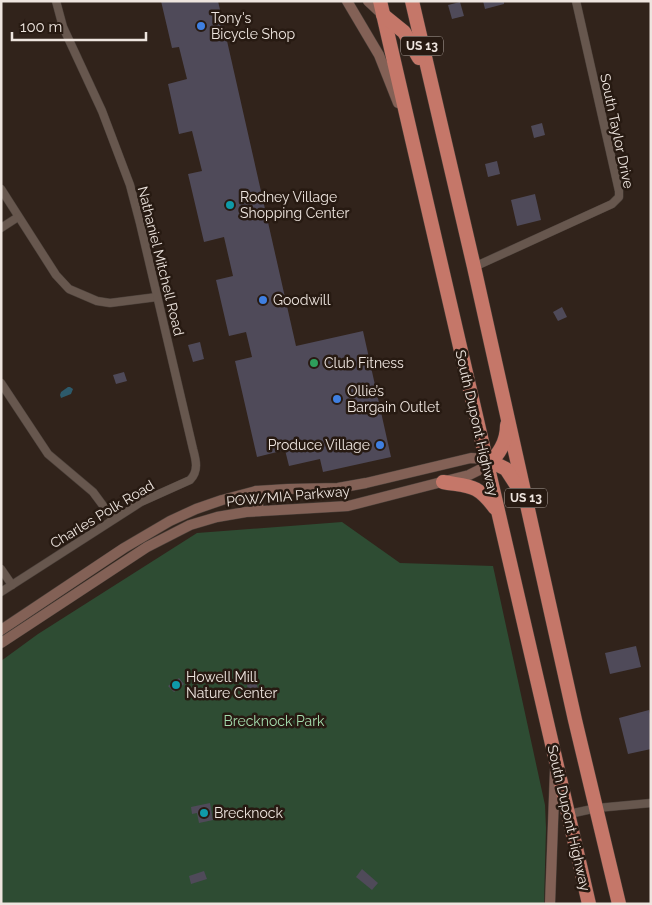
<svg xmlns="http://www.w3.org/2000/svg" width="652" height="905" viewBox="0 0 652 905" font-family="Raleway,sans-serif">
<style>
.green{fill:#2e4c33}
.water{fill:#2d5a6b}
.building{fill:#4f4a59}
.lines{fill:none;stroke-linecap:round;stroke-linejoin:round}
.street-casing{stroke:#4b403a;stroke-width:9}
.secondary-casing{stroke:#4b403a;stroke-width:11}
.highway-casing{stroke:#4b403a;stroke-width:15}
.street{stroke:#67574e;stroke-width:8}
.secondary{stroke:#836156;stroke-width:10}
.highway{stroke:#c57769;stroke-width:14}
.shop-dot{fill:#3f7fe0;stroke:#271a12;stroke-width:2}
.culture-dot{fill:#0f9aa8;stroke:#271a12;stroke-width:2}
.leisure-dot{fill:#2e9e5b;stroke:#271a12;stroke-width:2}
.labels{text-anchor:middle;stroke-width:5;stroke-linejoin:round;paint-order:stroke}
.shield{fill:#271a12;stroke:#b2a8a2;stroke-width:1}
.shield-label{font-size:12px;font-weight:bold;fill:#eee5df}
.poi-label{font-size:14px;fill:#eee5df;stroke:#271a12;text-anchor:start}
.street-label{font-size:14px;fill:#eee5df;stroke:#271a12}
.park-label{font-size:14px;fill:#a5ddae;stroke:#271a12}
</style>
<rect width="100%" height="100%" fill="#31231b"/>
<polygon class="green" points="342,522 400,563 493,566 545,805 546,828 544,904 1,904 1,661 38,634 197,533"/>
<polygon class="water" points="68,387 70,387 73,389 71,394 61,398 60,395 61,392"/>
<g class="building">
<polygon points="161,1 218,1 296,346 363,331 391,457 323,472 320,459 289,466 285,450 257,457 235,361 252,357 246,332 229,336 216,280 233,276 224,237 204,242 188,174 202,171 192,131 179,134 168,84 187,79 179,47 172,48"/>
<polygon points="483,1 504,1 504,4 485,9"/>
<polygon points="460,2 464,16 452,19 448,5"/>
<polygon points="542,123 545,135 534,138 531,126"/>
<polygon points="497,161 500,174 488,177 485,164"/>
<polygon points="535,194 541,220 517,226 511,200"/>
<polygon points="562,307 567,317 558,321 553,312"/>
<polygon points="200,342 204,359 193,362 188,345"/>
<polygon points="124,372 127,381 116,384 113,375"/>
<polygon points="636,646 641,667 610,674 605,653"/>
<polygon points="255,672 258,690 248,691 247,684 244,685 243,674"/>
<polygon points="179,678 184,684 174,692 168,686"/>
<polygon points="649,710 651,718 651,749 628,754 619,718"/>
<polygon points="210,803 213,820 199,823 197,813 192,814 191,807"/>
<polygon points="362,869 378,883 372,890 356,877"/>
<polygon points="204,871 207,879 191,884 189,876"/>
</g>
<g class="lines">
<defs>
<g id="street">
<polyline points="1,189 56,275 69,289 97,301 110,303 157,297"/>
<polyline points="1,228 18,217"/>
<polyline points="474,267 612,204 619,197 619,191 576,1"/>
<polyline points="1,383 48,454 93,492 113,519"/>
<polyline points="1,569 12,585"/>
<path d="M1,592L141,502L190,480C199,471 196,460 193,449L140,223L130,185L102,111L63,27L56,1"/>
<polyline points="569,814 597,808 651,803"/>
</g>
<g id="secondary">
<polyline points="347,1 379,55 398,103"/>
<polyline points="368,1 383,15"/>
<polyline points="256,491 259,511"/>
<polyline points="1,630 124,548 170,521 196,509 222,500 256,491 288,489 338,488 366,483 471,458 486,459"/>
<polyline points="1,643 147,547 190,525 217,517 246,512 348,506 469,475 487,466"/>
<polyline points="550,904 555,770"/>
</g>
<g id="highway">
<polyline points="380,1 589,904"/>
<polyline points="412,1 474,267 575,720 619,904"/>
<polyline points="383,15 404,32 419,58"/>
<polyline points="486,459 506,469 519,489"/>
<path d="M487,466C499,454 507,442 507,425"/>
<path d="M443,482C471,487 477,484 495,508"/>
</g>
</defs>
<use href="#street" class="street-casing"/>
<use href="#secondary" class="secondary-casing"/>
<use href="#highway" class="highway-casing"/>
<use href="#street" class="street"/>
<use href="#secondary" class="secondary"/>
<use href="#highway" class="highway"/>
</g>
<g class="shop-dot">
<circle cx="201" cy="26" r="5"/>
<circle cx="263" cy="300" r="5"/>
<circle cx="337" cy="399" r="5"/>
<circle cx="380" cy="445" r="5"/>
</g>
<g class="culture-dot">
<circle cx="230" cy="205" r="5"/>
<circle cx="176" cy="685" r="5"/>
<circle cx="204" cy="813" r="5"/>
</g>
<circle class="leisure-dot" cx="314" cy="363" r="5"/>
<g class="labels">
<g class="shield">
<rect x="401" y="36.5" width="42" height="19" rx="4"/>
<rect x="505" y="488.5" width="42" height="19" rx="4"/>
</g>
<g class="shield-label">
<text x="422" y="50">US 13</text>
<text x="526" y="502">US 13</text>
</g>
<g class="poi-label">
<text x="211" y="23">Tony's<tspan x="211" dy="16">Bicycle Shop</tspan></text>
<text x="240" y="202">Rodney Village<tspan x="240" dy="16">Shopping Center</tspan></text>
<text x="273" y="305">Goodwill</text>
<text x="324" y="368">Club Fitness</text>
<text x="347" y="396">Ollie’s<tspan x="347" dy="16">Bargain Outlet</tspan></text>
<text x="370" y="450" text-anchor="end">Produce Village</text>
<text x="186" y="682">Howell Mill<tspan x="186" dy="16">Nature Center</tspan></text>
<text x="214" y="818">Brecknock</text>
</g>
<g class="street-label">
<text transform="translate(617 131) rotate(78)" y="5">South Taylor Drive</text>
<text transform="translate(161 261) rotate(76)" y="5">Nathaniel Mitchell Road</text>
<text transform="translate(477 423) rotate(77)" y="5">South Dupont Highway</text>
<text transform="translate(288 496) rotate(-5)" y="5">POW/MIA Parkway</text>
<text transform="translate(102 514) rotate(-31)" y="5">Charles Polk Road</text>
<text transform="translate(569 818) rotate(77)" y="5">South Dupont Highway</text>
</g>
<g class="park-label">
<text x="274" y="726">Brecknock Park</text>
</g>
</g>
<rect width="652" height="905" fill="none" stroke="#eee5df" stroke-width="5"/>
<path d="M12 32v8h134v-8" fill="none" stroke="#eee5df" stroke-width="2.5"/>
<text x="20" y="32" font-size="15" fill="#eee5df" stroke="#271a12" stroke-width="4" paint-order="stroke">100 m</text>
</svg>
